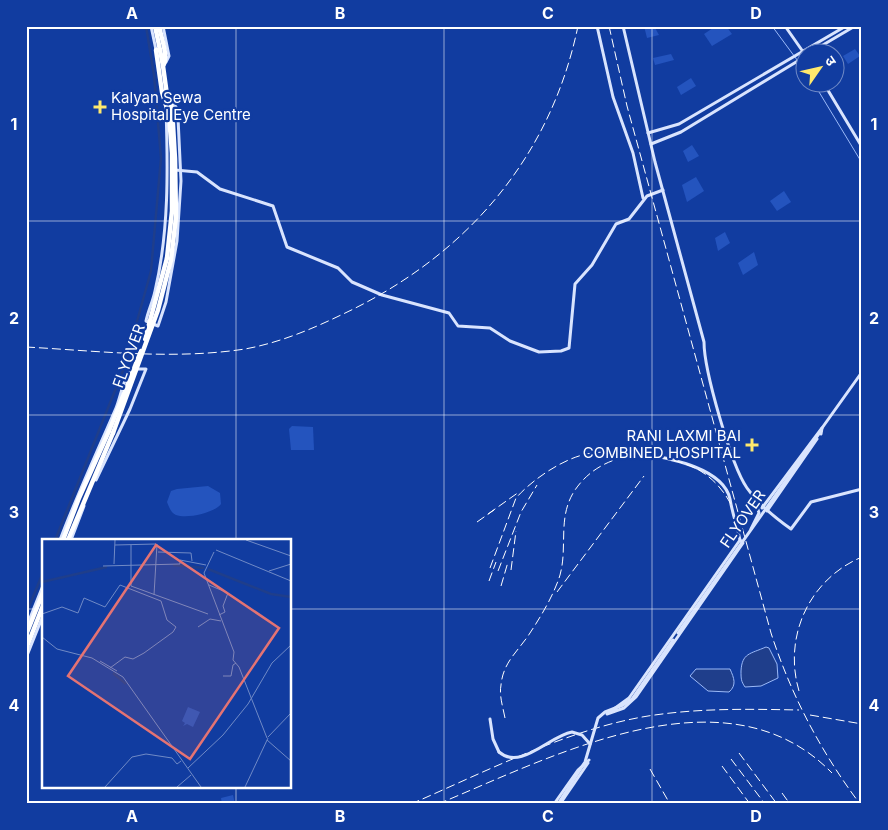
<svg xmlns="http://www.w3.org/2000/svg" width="888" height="830" viewBox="0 0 888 830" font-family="Inter,'Noto Sans Devanagari',sans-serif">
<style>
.green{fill:#2454be}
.water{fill:#1f3e8b;stroke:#9bb9f8}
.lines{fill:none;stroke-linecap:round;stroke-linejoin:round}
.stream{stroke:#9bb9f8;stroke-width:1}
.canal{stroke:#1f3e8b;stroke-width:2.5}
.secondary{stroke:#d9e4fe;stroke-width:3}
.highway{stroke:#fff;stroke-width:4.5}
.rail{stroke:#fff;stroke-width:1;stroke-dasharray:9 4;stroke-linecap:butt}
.secondary-bridge{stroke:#d9e4fe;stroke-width:3}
.highway-bridge{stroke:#fff;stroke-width:4.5}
.grid{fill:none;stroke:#fff;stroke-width:1;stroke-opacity:0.55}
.poi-dot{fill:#ffe96d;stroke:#113ca0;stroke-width:2}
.labels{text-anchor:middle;stroke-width:4.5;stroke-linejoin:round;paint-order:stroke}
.poi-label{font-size:15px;fill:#fff;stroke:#113ca0;text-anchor:start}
.street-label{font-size:15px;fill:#fff;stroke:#113ca0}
.inset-river{fill:none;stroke:#1f3e8b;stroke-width:2.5}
.inset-road{fill:none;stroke:#708ac6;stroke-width:1}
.view{fill:#e47373;fill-opacity:0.15;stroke:#e47373;stroke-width:2.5}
.inset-edge{fill:none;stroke:#fff;stroke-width:2.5}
.neatline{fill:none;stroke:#fff;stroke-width:2}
.grid-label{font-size:16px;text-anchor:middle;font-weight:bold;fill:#fff}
</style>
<rect width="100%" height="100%" fill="#113ca0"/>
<g class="green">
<polygon points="644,26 654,26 659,35 647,38"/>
<polygon points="716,26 726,26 732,34 712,46 704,34"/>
<polygon points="855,49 860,56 848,64 843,56"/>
<polygon points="671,54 674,60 655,65 653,58"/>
<polygon points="691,78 696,86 681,95 677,87"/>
<polygon points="692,145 699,156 688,162 683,151"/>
<polygon points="696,177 704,191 687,202 682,185"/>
<polygon points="784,191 791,202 777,211 770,201"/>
<polygon points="725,232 730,243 718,251 715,238"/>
<polygon points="754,252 758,265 743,275 738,263"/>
<polygon points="292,426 313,427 314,450 291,450 289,429"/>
<path d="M208,486L220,493L221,504C214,513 187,519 176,515C171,513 169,507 167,502L171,491L177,489Z"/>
<polygon points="233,795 235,804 222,804 221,798"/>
</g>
<g class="water">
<path d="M766,647L769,648L777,664L778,678L761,686L745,687C741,681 741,679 741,671C742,653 750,654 766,647Z"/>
<path d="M696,669H730C734,678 737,685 729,692L708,691L690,676Z"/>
</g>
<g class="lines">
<g class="stream">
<polyline points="772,26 806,72"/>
<polyline points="813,82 862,163"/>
</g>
<g class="canal">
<polyline points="56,538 124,368 151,271 161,158 154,75 146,26"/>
<polyline points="26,614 44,570"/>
</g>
<g class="secondary">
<polyline points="151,26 156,50"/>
<polyline points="163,26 169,56 166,62"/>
<polyline points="597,26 613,97 633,153 643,198"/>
<path d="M623,26L655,162L704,342C704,370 731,465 747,488C759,505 774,517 791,529L811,502L862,489"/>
<polyline points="785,26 806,56"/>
<polyline points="861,26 862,28"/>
<polyline points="811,52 855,26"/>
<polyline points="823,82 862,147"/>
<path d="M166,108C168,169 169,232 155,291C153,301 148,311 146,321L158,326L166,302L177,241L181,181L178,118L176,107L170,100"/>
<polyline points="648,133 679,124 846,26"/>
<polyline points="651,144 681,132 806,56"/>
<polyline points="175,170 197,172 220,189 273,206 287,247 338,268 352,282 359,285 382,295 449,313 458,326 490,328 510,341 539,352 561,351 569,348 575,284 592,265 616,224 629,219 647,196 663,190"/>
<polyline points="821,434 822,428 862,372"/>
<path d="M640,453C666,458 723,467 730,499C732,512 737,526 740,540"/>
<polyline points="762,508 822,428"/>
<polyline points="767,511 817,439"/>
<polyline points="751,529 759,513 756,503"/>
<path d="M60,540C77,495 97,452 116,408C121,396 123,377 133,369H146L130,409L96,480"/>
<polyline points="71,540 84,506"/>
<polygon points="740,540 743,543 636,697 624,708 607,714 629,698"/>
<polyline points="26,628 44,583"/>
<polyline points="678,633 687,620"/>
<polyline points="26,658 44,613"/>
<polyline points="490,719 493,739 499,752"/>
<polyline points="554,804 578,770 589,760"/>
<polyline points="560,804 588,763"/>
</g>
<g class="highway">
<polyline points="155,26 160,50 156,50 162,92 169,115 172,153 172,211 167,258"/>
<path d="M159,26C161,37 169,57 163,66L167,95L172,108L175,159L176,217L171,260"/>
<polyline points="160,50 163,66"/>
<polyline points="63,540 79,498 109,431"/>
<polyline points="68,540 113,433"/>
<polyline points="26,635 44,590"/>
<polyline points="26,649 44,603"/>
</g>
<g class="rail">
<path d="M609,26L627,106L771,633C791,695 821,752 860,804"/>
<path d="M26,347C99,351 173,360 245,349C278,343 310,330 341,315C463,258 550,161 578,26"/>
<polyline points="488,514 519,492"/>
<polyline points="477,522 494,510"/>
<path d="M490,568L516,498C531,481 557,463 579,456C609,446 671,455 699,470C714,479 724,491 732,506"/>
<polyline points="511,570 516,531"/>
<polyline points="498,571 521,512 537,485"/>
<polyline points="489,581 496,562"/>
<polyline points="501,586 508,562"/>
<polyline points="557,592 644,476"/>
<path d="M799,691C783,637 809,579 862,557"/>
<polyline points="810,715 862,724"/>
<path d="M505,718C503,707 499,696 501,685C503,663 517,652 528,636C540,618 554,595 560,575C568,546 557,517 575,490C588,471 606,461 628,456"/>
<polyline points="739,753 777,804"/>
<polyline points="731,759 765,804"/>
<polyline points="722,766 750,804"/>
<polyline points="650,769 670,804"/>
<polyline points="782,793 790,804"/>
<path d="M411,804C485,772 568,729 648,716C699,708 748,709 799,710"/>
<path d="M438,804C552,757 726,664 832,773"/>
</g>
<g class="secondary-bridge">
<polyline points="687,620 821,431"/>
<path d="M499,752C521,771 549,736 572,732L582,735L590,744"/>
<polyline points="558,804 585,762 598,718 605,712 623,705 632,699 673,640"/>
</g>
<g class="highway-bridge">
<polyline points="145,339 167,258"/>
<polyline points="109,431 141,351"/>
<polyline points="113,433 158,310 171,260"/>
</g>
</g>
<path class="grid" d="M236,26V540M444,26V804M652,26V804M26,221H862M26,415H862M26,609H44M290,609H862M236,786V804"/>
<g class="poi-dot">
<path d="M97.5 99.5h5v5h5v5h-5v5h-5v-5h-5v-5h5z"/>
<path d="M749.5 437.5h5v5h5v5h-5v5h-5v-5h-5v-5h5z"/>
</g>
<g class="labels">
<g class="poi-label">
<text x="111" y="103">Kalyan Sewa<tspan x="111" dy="17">Hospital Eye Centre</tspan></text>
<text x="741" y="441" text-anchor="end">RANI LAXMI BAI<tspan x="741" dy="17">COMBINED HOSPITAL</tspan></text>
</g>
<g class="street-label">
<text transform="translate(129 356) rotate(-70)" y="5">FLYOVER</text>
<text transform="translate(743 519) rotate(-55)" y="5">FLYOVER</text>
</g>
</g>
<g transform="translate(42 539)">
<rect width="249" height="249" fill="#113ca0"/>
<path d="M146,168L158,173L151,188L145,185L141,187L143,184L140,182Z" fill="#2454be"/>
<path class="inset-river" d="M131,26L162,29M166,30L229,55L249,58M0,43L65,28M71,134L84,145"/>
<path class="inset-road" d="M204,1L249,17M73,6L114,5M89,6V47L166,75M174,11L249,42M116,13L149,14L150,22M172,13L162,34L192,113L191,121L197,128L225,199M72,25L73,1M61,27L138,25V21L164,26M227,32L249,25M167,46L186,54L181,67L183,73L177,76M112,56L115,5M0,75L20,68L36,74L42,59L63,68L78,46L119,62M156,88L168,80L179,82M0,98L15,110L50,119L81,138L159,248M58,122L75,132M68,129L83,118L91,120L102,114L131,93L134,88L125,81L119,62M181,137H189L191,126L194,124M226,198L249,174M225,201L249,222M146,229L181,196L206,165L230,124L249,106M63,248L90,218L104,215L130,219L135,225L139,222M135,248L149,236M203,248L226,199"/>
<path class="view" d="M114,6L237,89L148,220L26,137Z"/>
<rect width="249" height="249" class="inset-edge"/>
</g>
<rect width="888" height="830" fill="none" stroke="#113ca0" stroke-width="55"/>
<g transform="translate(820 68) rotate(56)"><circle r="24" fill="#113ca0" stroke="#708ac6"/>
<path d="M0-4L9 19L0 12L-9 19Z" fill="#ffe96d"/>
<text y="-8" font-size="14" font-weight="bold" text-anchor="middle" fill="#ffffff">उ</text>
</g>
<rect x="28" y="28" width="832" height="774" class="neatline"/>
<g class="grid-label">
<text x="132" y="19">A</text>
<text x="340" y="19">B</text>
<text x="548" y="19">C</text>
<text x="756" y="19">D</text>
<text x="14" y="130">1</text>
<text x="874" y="130">1</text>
<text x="14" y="324">2</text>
<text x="874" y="324">2</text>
<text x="14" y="518">3</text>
<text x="874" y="518">3</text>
<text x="14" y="711">4</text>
<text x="874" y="711">4</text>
<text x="132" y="822">A</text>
<text x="340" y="822">B</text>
<text x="548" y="822">C</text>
<text x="756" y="822">D</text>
</g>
</svg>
